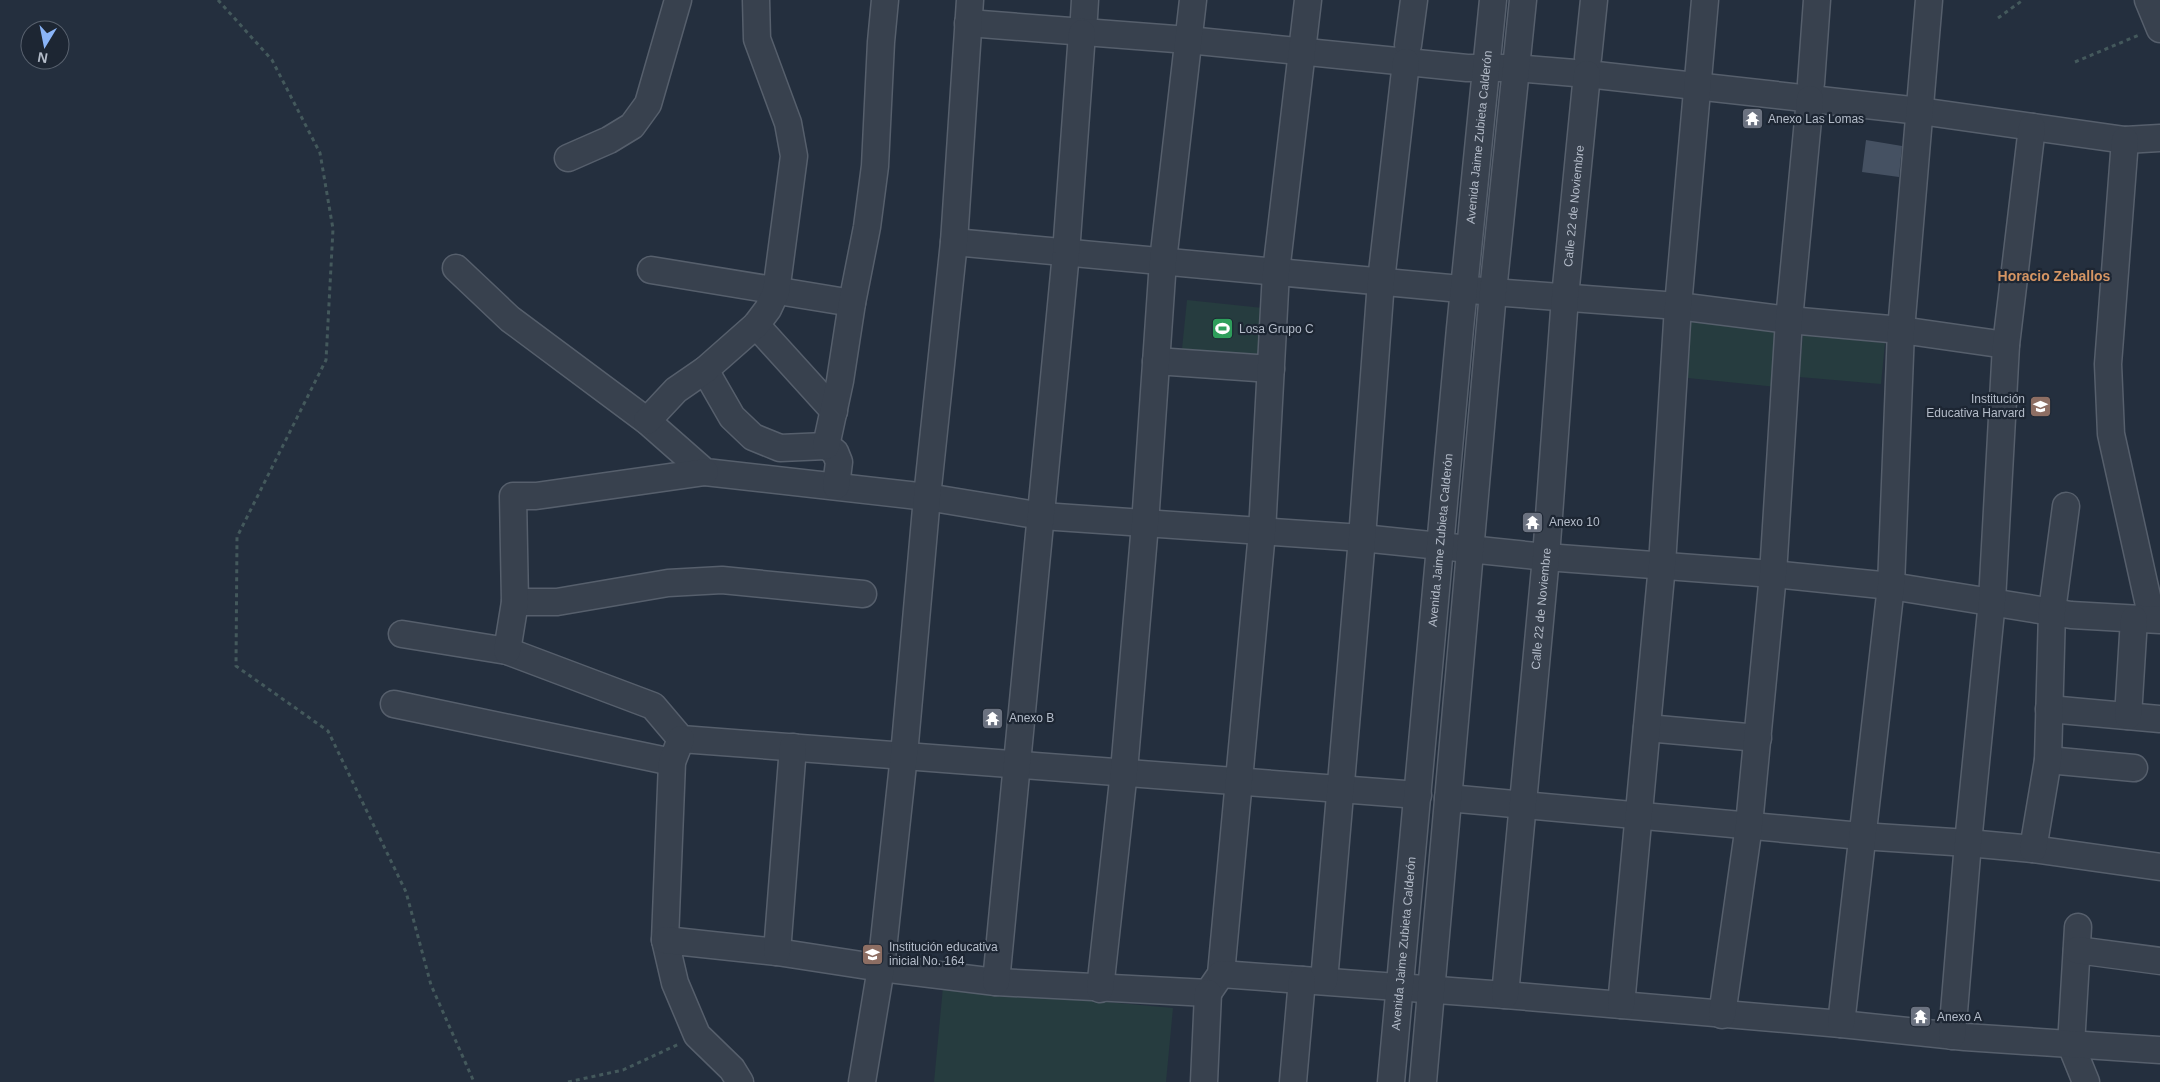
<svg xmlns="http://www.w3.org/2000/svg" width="2160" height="1082" viewBox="0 0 2160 1082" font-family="Helvetica,sans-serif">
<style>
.green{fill:#263c3f}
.building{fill:#455162}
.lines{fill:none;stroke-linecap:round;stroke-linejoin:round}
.minor-casing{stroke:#565f6c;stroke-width:29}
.path{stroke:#44595c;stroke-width:3;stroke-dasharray:4 4;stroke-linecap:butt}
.minor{stroke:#38414e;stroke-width:26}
.labels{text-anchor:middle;stroke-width:4.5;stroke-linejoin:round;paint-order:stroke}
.poi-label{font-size:12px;fill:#b4bcc9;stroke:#1d2633;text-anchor:start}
.street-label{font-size:12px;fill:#b4bcc9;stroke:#1d2633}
.neighbourhood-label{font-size:14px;font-weight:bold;fill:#d59563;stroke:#1d2633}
</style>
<rect width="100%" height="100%" fill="#242f3e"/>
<g class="green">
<polygon points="1187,300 1263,308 1258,358 1182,349"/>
<polygon points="1684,318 1783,328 1777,387 1678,377"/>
<polygon points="1803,335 1885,343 1881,384 1799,377"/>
<polygon points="943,987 1173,1008 1166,1082 934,1082"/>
</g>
<polygon class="building" points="1866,140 1902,146 1899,177 1862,172"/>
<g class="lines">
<defs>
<g id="minor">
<polyline points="2148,0 2160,29"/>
<polyline points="1084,17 1085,0"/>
<polyline points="968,23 1188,40 1467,68 1515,68 1587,74 1920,111 2125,140 2160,138"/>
<polyline points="1408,45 1414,0"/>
<polyline points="1588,58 1594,0"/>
<polyline points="1811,83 1817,0"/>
<polyline points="2125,140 2108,364 2111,434 2152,619"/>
<polyline points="568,158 609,140 632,126 648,104 678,0"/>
<polyline points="954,242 1493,292 1678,306 1789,320 1901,330 2006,345"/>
<polyline points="456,268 510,319 647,421 705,472 927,497 1042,516 1362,538 1546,557 1773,574 1891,586 2071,615 2160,620"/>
<polyline points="651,270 852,303"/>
<polyline points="756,325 834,411"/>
<polyline points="1156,361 1271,369"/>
<polyline points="705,370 732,417 753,437 780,448 826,446 835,452 839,462 836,486"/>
<polyline points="647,421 676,390 705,370 756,325 768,309 776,292 794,156 788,123 757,39 756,0"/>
<polyline points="826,446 840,381 852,303 867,227 875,166 881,42 885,0"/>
<polyline points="515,602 557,602 668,583 722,580 863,594"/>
<polyline points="402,634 507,651 653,706 681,739 1418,795"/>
<polyline points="507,651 515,602 513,496 536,496 705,472"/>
<polyline points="394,704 672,762"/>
<polyline points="2049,709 2160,719"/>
<polyline points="2128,716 2134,619"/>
<polyline points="1647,728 1758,738"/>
<polyline points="681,739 672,762 665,940 675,983 697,1035 732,1069 740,1082"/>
<polyline points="2048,760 2134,768"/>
<polyline points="1448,798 1861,836 1968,843 2033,849 2160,867"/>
<polyline points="2033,849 2048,760 2052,611 2066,506"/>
<polyline points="2078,927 2071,1045 2086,1082"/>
<polyline points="665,940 777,952 881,968 996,982 1208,993 1221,974 1262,532 1276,272 1308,0"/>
<polyline points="2077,950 2160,961"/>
<polyline points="777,952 793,747"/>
<polyline points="1221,974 1505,995 1841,1024 1965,1037 2160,1050"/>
<polyline points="1324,981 1362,538 1381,281 1406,62"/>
<polyline points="996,982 1066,253 1082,33"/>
<polyline points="1100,989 1124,771 1145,524 1163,261 1193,0"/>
<path id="s1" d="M1505,995L1546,557L1565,297L1587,74"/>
<polyline points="1621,1005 1662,565 1678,306 1705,0"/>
<polyline points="1722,1015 1749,825 1773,574 1789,320 1810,99"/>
<polyline points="1841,1024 1891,586 1901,330 1929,0"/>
<polyline points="1952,1036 1968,843 1992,601 2006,345 2032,127"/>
<polyline points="862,1082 881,968 904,755 927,497 954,242 970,0"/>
<polyline points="1204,1082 1208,993"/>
<polyline points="1293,1082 1302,980"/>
<path id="s2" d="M1391,1082L1460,328L1493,0"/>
<polyline points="1423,1082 1493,292 1523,0"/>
</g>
</defs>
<use href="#minor" class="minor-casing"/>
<g class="path">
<polyline points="218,0 272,60 320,153 333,229 326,360 237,537 236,666 328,731 406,892 431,985 474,1082"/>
<polyline points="1998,18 2023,0"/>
<polyline points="2075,62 2139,35"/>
<polyline points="568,1082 623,1070 679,1044"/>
</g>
<use href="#minor" class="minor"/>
</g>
<defs>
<symbol id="temple-square" viewBox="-11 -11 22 22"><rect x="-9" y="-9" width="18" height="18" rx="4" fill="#6b7280" stroke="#1d2633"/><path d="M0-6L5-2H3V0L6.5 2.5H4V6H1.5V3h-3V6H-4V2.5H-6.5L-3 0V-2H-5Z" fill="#fff"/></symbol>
<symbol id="stadium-square" viewBox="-11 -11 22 22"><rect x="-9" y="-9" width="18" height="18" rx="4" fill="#2e9e5b" stroke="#1d2633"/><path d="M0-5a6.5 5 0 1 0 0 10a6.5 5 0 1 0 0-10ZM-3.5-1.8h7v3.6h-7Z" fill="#fff"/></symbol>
<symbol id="school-square" viewBox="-11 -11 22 22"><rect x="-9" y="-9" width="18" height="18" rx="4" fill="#8d6e63" stroke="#1d2633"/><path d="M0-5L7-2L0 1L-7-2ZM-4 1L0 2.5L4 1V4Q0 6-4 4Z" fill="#fff"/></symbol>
</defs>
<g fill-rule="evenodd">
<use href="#temple-square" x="1740" y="106" width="25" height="25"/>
<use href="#stadium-square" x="1210" y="316" width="25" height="25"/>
<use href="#school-square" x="2028" y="394" width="25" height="25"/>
<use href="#temple-square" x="1520" y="510" width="25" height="25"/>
<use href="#temple-square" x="980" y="706" width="25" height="25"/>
<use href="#school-square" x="860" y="942" width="25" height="25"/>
<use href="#temple-square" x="1908" y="1004" width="25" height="25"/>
</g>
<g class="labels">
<g class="poi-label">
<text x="1768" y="123">Anexo Las Lomas</text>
<text x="1239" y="333">Losa Grupo C</text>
<text x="2025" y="403" text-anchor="end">Institución<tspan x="2025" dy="14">Educativa Harvard</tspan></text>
<text x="1549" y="526">Anexo 10</text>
<text x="1009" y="722">Anexo B</text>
<text x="889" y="951">Institución educativa<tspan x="889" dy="14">inicial No. 164</tspan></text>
<text x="1937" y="1021">Anexo A</text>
</g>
<g class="street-label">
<text dy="4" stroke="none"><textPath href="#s2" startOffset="949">Avenida Jaime Zubieta Calderón</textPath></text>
<text dy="4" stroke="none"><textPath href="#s1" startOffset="792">Calle 22 de Noviembre</textPath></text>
<text dy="4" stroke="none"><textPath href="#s2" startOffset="544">Avenida Jaime Zubieta Calderón</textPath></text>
<text dy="4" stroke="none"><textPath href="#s1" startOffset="388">Calle 22 de Noviembre</textPath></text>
<text dy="4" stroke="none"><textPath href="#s2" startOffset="139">Avenida Jaime Zubieta Calderón</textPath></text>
</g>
<g class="neighbourhood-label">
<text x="2054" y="281">Horacio Zeballos</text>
</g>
</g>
<g transform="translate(45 45) rotate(190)"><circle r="24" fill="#1d2633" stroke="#59626f"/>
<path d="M0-4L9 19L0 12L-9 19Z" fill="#8ab4f8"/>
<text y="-8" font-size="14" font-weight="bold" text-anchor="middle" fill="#b4bcc9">N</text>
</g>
</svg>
